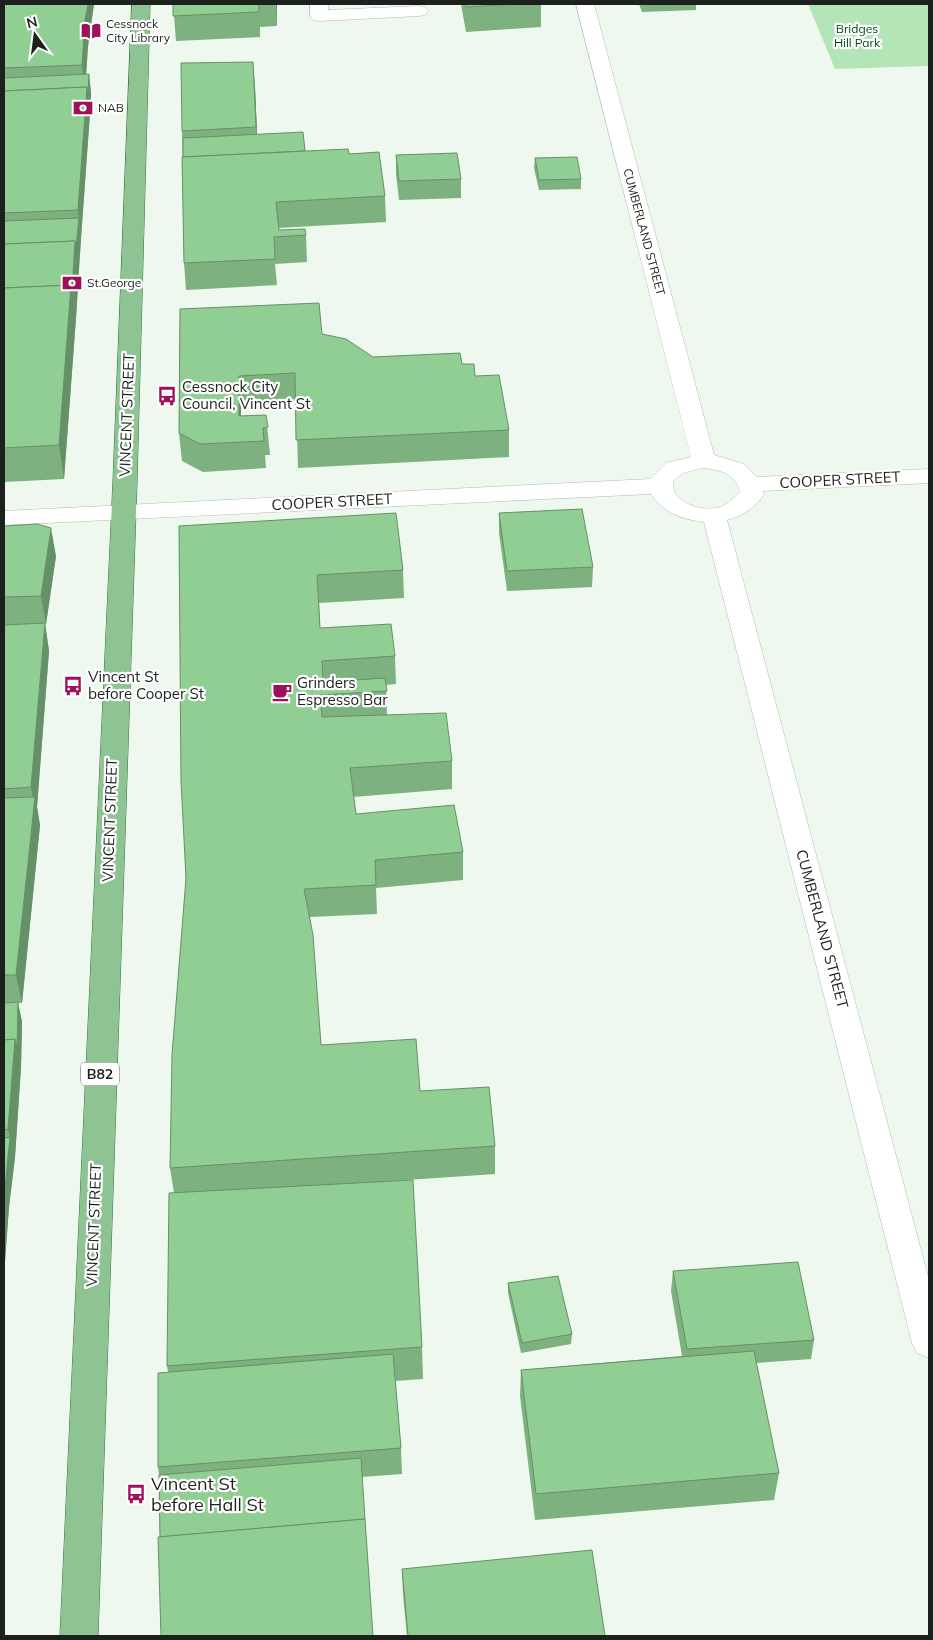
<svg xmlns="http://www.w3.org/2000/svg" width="933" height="1640" viewBox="0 0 933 1640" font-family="Mulish,sans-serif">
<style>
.green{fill:#b4e5b6}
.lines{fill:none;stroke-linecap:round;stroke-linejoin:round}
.minor-casing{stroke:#b2bcb2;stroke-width:1}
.major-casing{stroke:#36723c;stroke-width:1}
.minor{fill:#fff;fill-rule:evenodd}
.major{fill:#8ec494;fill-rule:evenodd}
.wall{fill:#7db17f}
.shaded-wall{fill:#669068}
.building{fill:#91ce94;stroke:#669068}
.labels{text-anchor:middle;stroke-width:4.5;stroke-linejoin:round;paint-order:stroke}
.far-poi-label{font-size:12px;fill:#1d211d;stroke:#fff;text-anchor:start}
.far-park-label{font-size:12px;fill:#024812;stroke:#fff}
.far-street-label{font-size:12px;fill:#1d211d;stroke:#fff}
.shield{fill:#fff;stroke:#616461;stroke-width:1}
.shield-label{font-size:14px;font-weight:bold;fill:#1d211d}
.poi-label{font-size:15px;fill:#1d211d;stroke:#fff;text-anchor:start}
.street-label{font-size:15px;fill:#1d211d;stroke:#fff}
.near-poi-label{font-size:18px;fill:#1d211d;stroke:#fff;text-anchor:start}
</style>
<rect width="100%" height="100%" fill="#eef8ee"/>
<polygon class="green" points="808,4 929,4 929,66 835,69"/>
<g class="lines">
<defs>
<g id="minor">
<polygon points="310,4 328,4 328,10 419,6 425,7 428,11 425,15 419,16 319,21 313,20 310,16"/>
<path d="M576,4H594L714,455L744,464L757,477L929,469V483L763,491L764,494C755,508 742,516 727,520L929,1280V1358L917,1353L912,1343L704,522C681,519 664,513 651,494L4,525V511L650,479L666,463L691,457ZM704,468C721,470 736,474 740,492C735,496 730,502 725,505C710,513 684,507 675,493C673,489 674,485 673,481L683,473Z"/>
</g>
<polygon id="major" points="132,4 150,4 137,481 98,1636 60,1636 113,481"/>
</defs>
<use href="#minor" class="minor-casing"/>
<use href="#major" class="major-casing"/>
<use href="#minor" class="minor"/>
<use href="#major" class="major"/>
</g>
<g class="wall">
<polygon points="4,4 94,4 88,46 86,75 89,74 91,93 90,113 79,268 76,318 64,479 4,482"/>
<polygon points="173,4 277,4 277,26 260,27 260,37 176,41"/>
<polygon points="461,4 541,4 541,27 466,32"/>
<polygon points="639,4 696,4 696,10 642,12"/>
<polygon points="255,87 257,135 305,151 349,154 385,196 386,222 278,228 279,230 306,235 307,262 275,264 277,285 186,290 184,263 182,131"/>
<polygon points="396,155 461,179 461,198 399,200 396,174"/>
<polygon points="535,158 581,179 581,189 539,190 534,168"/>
<polygon points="180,309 322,334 373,357 462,364 475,376 509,430 509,457 298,468 296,401 241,404 241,416 266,415 270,455 265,455 266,468 203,472 182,461 179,433"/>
<polygon points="499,513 593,567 592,587 507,591 499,533"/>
<polygon points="4,526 56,556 46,624 45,624 49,651 37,807 40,825 22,1003 18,1003 22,1022 21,1067 15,1157 9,1207 4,1275"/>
<polygon points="179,526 403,570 404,598 319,603 320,628 395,656 396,684 386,685 387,715 452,761 452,789 353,797 356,814 463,852 463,880 376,888 377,914 310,917 321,1045 420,1091 495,1146 495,1174 378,1182 422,1347 423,1379 395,1381 401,1448 402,1474 362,1477 160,1537 159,1475 158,1467 168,1372 167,1366 174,1193 170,1168 186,878"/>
<polygon points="673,1271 814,1340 811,1359 756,1363 779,1473 774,1500 535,1520 520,1396 521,1370 682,1356 671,1291"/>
<polygon points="508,1283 572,1334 571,1344 521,1353 508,1293"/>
<polygon points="402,1569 605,1636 407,1636 403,1594"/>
</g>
<g class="shaded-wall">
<polygon points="88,4 94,4 88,46 85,90 82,65 85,20"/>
<polygon points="276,4 277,4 277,26"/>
<polygon points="253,62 255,87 258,153 256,127"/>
<polygon points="89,74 91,93 90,113 81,237 78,210 87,87"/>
<polygon points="79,218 81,237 76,318 72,291 75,241"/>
<polygon points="71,285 76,318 64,479 59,445"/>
<polygon points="239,376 241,404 241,444 239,416"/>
<polygon points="51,528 56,556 46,624 41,596"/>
<polygon points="45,623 49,651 37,807 40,825 22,1003 16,975 34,805 31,787"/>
<polygon points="18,1002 22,1022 21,1067 15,1157 8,1129"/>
<polygon points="10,1137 15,1157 9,1207 4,1275 4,1183"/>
</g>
<g class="building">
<polygon points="4,4 88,4 85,20 82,65 4,68"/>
<polygon points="173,4 259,4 259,12 173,16"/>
<polygon points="466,4 519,4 466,7"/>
<polygon points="253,62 256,127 182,131 181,63"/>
<polygon points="89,74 88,94 87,87 4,91 4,78"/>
<polygon points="87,87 78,210 4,213 4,91"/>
<polygon points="303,132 305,151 183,157 183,138"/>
<polygon points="348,149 349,154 379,152 385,196 276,202 279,230 305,229 306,235 274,237 275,259 184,263 182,157"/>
<polygon points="457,153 461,179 399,181 396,155"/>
<polygon points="577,157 581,179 539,180 535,158"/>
<polygon points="79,218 76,248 75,241 4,244 4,221"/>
<polygon points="75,241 72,291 71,285 4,288 4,244"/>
<polygon points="71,285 59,445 4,448 4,288"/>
<polygon points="319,303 322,334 346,339 373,357 460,353 462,364 474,364 475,376 499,375 509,430 296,440 295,373 239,376 239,416 266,415 268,427 263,428 264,441 200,444 179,433 180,309"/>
<polygon points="582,509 593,567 507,571 499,513"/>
<polygon points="396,513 403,570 317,575 320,628 391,624 395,656 322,661 323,682 385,678 387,691 320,695 322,717 446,713 452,761 350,768 356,814 454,805 463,852 375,860 376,885 304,889 313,935 321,1045 416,1039 420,1091 489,1087 495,1146 170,1168 172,1055 186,878 181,781 179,526"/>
<polygon points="37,524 51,528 41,596 4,597 4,526"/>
<polygon points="45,623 31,787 4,789 4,625"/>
<polygon points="35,797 16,975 4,975 4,798"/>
<polygon points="18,1002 17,1047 15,1039 4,1040 4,1003"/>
<polygon points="15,1039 8,1129 4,1130 4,1040"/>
<polygon points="10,1137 5,1187 4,1183 4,1138"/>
<polygon points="413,1180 422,1347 167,1366 169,1193"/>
<polygon points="798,1262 814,1340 687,1349 673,1271"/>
<polygon points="558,1276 572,1334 522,1343 508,1283"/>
<polygon points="754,1351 779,1473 536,1494 521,1370"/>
<polygon points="393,1354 401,1448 158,1467 158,1373"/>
<polygon points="361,1458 365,1519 160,1537 159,1475"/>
<polygon points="365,1519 373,1636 161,1636 158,1537"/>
<polygon points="592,1550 605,1636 408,1636 402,1569"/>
</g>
<defs>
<symbol id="library-bare" viewBox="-9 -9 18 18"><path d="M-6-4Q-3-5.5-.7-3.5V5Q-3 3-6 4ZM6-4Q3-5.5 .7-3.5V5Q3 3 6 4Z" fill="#9e105c" stroke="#fff" stroke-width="2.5" paint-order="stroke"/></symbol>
<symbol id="bank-bare" viewBox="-9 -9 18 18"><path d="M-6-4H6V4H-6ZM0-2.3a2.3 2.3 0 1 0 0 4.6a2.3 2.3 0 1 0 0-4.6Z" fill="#9e105c" stroke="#fff" stroke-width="2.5" paint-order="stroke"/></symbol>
<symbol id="bus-bare" viewBox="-9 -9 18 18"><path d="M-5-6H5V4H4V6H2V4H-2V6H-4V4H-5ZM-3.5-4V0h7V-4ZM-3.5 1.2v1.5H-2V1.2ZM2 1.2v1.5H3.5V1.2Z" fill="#9e105c" stroke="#fff" stroke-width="2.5" paint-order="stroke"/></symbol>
<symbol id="cafe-bare" viewBox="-9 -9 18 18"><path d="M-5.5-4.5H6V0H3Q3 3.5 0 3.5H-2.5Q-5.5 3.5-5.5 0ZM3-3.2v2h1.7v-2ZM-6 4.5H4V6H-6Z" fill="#9e105c" stroke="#fff" stroke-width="2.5" paint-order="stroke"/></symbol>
</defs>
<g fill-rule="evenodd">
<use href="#library-bare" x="77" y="17" width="28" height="28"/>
<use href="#bank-bare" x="69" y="94" width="28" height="28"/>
<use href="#bank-bare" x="58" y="269" width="28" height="28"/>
<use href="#bus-bare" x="153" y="382" width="28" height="28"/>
<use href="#bus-bare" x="59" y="672" width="28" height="28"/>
<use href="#cafe-bare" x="268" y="678" width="28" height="28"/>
<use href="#bus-bare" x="122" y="1480" width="28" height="28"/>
</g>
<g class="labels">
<g class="far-poi-label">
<text x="106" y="28">Cessnock<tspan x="106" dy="14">City Library</tspan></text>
<text x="98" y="112">NAB</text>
<text x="87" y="287">St.George</text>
</g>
<g class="far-park-label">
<text x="857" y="33">Bridges<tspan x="857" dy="14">Hill Park</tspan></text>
</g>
<g class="far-street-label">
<text transform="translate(644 232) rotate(75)" y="4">CUMBERLAND STREET</text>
</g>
<rect class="shield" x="81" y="1062.5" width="38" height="23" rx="4"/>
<g class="shield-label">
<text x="100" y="1079">B82</text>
</g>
<g class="poi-label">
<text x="182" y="392">Cessnock City<tspan x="182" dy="17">Council, Vincent St</tspan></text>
<text x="88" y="682">Vincent St<tspan x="88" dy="17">before Cooper St</tspan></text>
<text x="297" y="688">Grinders<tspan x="297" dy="17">Espresso Bar</tspan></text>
</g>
<g class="street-label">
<text transform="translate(127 415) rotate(-88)" y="5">VINCENT STREET</text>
<text transform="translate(840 480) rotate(-3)" y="5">COOPER STREET</text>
<text transform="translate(332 502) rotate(-3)" y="5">COOPER STREET</text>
<text transform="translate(110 820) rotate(-88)" y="5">VINCENT STREET</text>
<text transform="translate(822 929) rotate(75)" y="5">CUMBERLAND STREET</text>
<text transform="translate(94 1225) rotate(-88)" y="5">VINCENT STREET</text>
</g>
<g class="near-poi-label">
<text x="151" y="1490">Vincent St<tspan x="151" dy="21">before Hall St</tspan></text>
</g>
</g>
<rect width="933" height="1640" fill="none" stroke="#1d211d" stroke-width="10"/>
<g transform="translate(35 35) rotate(346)" stroke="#ffffff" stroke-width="4" paint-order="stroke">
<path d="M0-4L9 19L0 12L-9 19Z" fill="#1d211d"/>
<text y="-8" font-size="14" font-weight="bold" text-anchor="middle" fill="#1d211d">N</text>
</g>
</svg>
